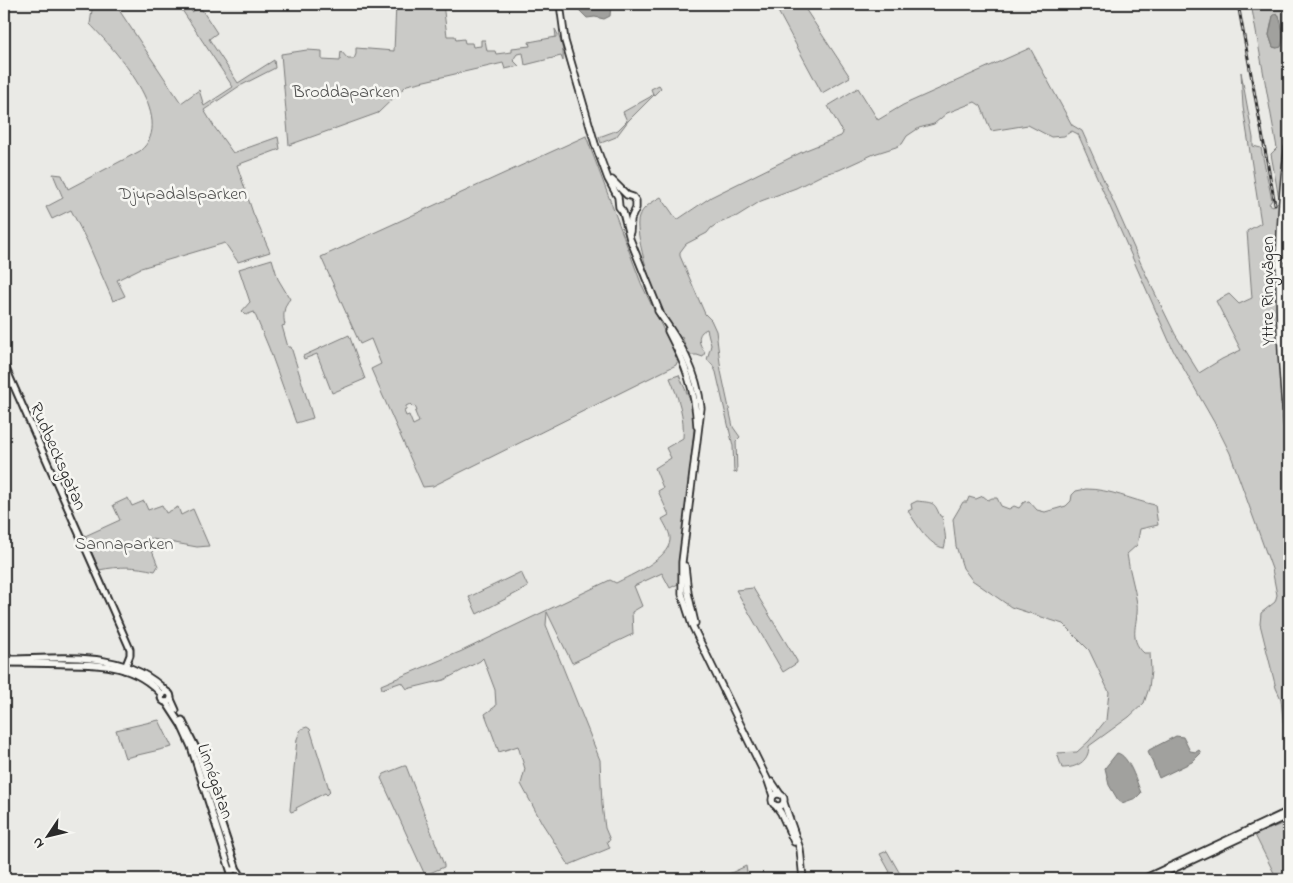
<svg xmlns="http://www.w3.org/2000/svg" width="1293" height="883" viewBox="0 0 1293 883" font-family="'Indie Flower',sans-serif">
<style>
.green{fill:#cacac7;stroke:#7a7a79;fill-rule:evenodd}
.water{fill:#a1a19e;stroke:#727270}
.lines{fill:none;stroke-linecap:round;stroke-linejoin:round}
.tertiary-casing{stroke:#2b2b2b;stroke-width:9}
.secondary-casing{stroke:#2b2b2b;stroke-width:9}
.motorway-casing{stroke:#2b2b2b;stroke-width:11}
.tertiary{stroke:#f6f6f2;stroke-width:5}
.secondary{stroke:#f6f6f2;stroke-width:5.5}
.motorway{stroke:#f6f6f2;stroke-width:8}
.rail-casing{stroke:#2b2b2b;stroke-width:3}
.rail{stroke:#f6f6f2;stroke-width:1;stroke-dasharray:4;stroke-linecap:butt}
.labels{text-anchor:middle;stroke-width:5;stroke-linejoin:round;paint-order:stroke}
.park-label{font-size:18px;fill:#535352;stroke:#f6f6f2}
.street-label{font-size:18px;fill:#2b2b2b;stroke:#f6f6f2}
</style>
<rect width="100%" height="100%" fill="#eaeae6"/>
<filter id="ink" filterUnits="userSpaceOnUse"><feTurbulence type="fractalNoise" baseFrequency=".02" numOctaves="2"/><feDisplacementMap in="SourceGraphic" scale="10" xChannelSelector="R" yChannelSelector="G"/><feConvolveMatrix kernelMatrix="1 2 1 2 8 2 1 2 1" color-interpolation-filters="sRGB"/></filter>
<g filter="url(#ink)">
<g class="green">
<path d="M84,4H115L181,103L199,90L204,106L233,87L178,4H186L192,12L200,7L217,33L209,39L238,83L274,60L275,68L238,87L204,110L215,128L233,153L278,137L280,149L237,165L253,213L270,252L238,262L225,243L141,268L117,280L125,296L113,301L87,241L71,210L52,219L46,207L63,198L53,174L62,175L68,189L140,151C179,119 114,49 90,24L92,10L90,7Z"/>
<path d="M396,4H443L447,36H455L456,40L464,39L465,43H472L473,47L481,46V40H485L487,51H495L496,54L512,52V48L530,46L529,42L556,37L555,29C561,39 564,50 563,61L561,56L525,65L523,53L517,54L513,60L519,66L505,69L503,63L407,85L378,113L289,145L281,54L307,50L322,51V60L340,61L341,51L348,59H354L356,54V48L394,51Z"/>
<polygon points="774,4 802,4 850,77 822,93"/>
<path d="M1251,4H1289V119L1279,199L1271,154L1277,148ZM1279,15L1283,38L1277,48L1273,47L1269,35L1273,16Z"/>
<path d="M1030,48L1072,125L1082,131L1146,275L1175,334L1199,373L1222,359L1241,350L1216,301L1229,294L1239,304L1252,298L1247,231L1261,223L1243,107L1241,72L1253,138V146L1261,148L1272,200L1269,204L1273,206L1279,201L1276,251V311L1281,402L1289,461V770L1288,769L1281,699L1276,688L1260,624L1261,613L1275,602L1277,595L1272,569L1230,453L1218,429L1173,350L1078,134L1072,131L1064,136L1051,137L1028,125L991,131L981,106L975,102L947,113L934,124L919,128L907,136L902,144L896,147L874,154L839,170L824,174L796,188L761,201L737,216L717,224L711,228L707,233L686,244L680,252V256L705,314L711,320L716,331L721,371L733,427L740,437L736,441L737,472L734,473L733,446L716,372L712,364L707,360L711,345L707,329C696,333 698,344 705,352L703,357L697,355H689L682,337L680,338C671,328 662,315 657,302C652,286 633,231 639,217C643,207 652,202 661,197L677,220L711,197L806,150L841,136L843,133L828,106L858,88L878,120L903,105Z"/>
<polygon points="659,85 661,88 628,121 616,137 601,143 599,137 618,130 627,121 623,112 650,97 653,94 651,89"/>
<path d="M586,136L641,283L678,360L676,365L433,486L423,487L371,369L381,364L371,339L360,344L321,257ZM410,404L413,407L415,406L417,411L415,412L419,422L413,425L409,415L406,416L404,411L406,410V406Z"/>
<path d="M272,259L278,279L290,299C283,306 283,317 285,325L282,326L288,347H291L313,418L296,423L269,348L254,312L246,315L242,311L250,302L239,269Z"/>
<polygon points="349,335 365,379 332,393 317,354 304,359 303,356"/>
<path d="M679,375L690,400L693,404L694,429L678,584L670,588L662,573L634,586L642,606L632,612L633,634L572,663L547,612L546,625L600,760L602,805L605,828L610,840L607,841L610,848L569,865L542,823L521,784L525,769L518,746L499,752L485,714L496,706L495,690L483,658L480,661L444,680L407,689L402,682L382,689L381,685L462,651L610,580L616,583C631,575 669,559 670,540C671,534 665,525 662,519L669,515L658,491L663,488L655,468L671,458L666,448L683,438C685,417 678,397 670,378Z"/>
<path d="M1086,489C1110,489 1131,500 1155,505L1158,525L1140,529L1137,545L1127,554C1129,571 1135,587 1137,604C1139,622 1127,638 1144,653H1150L1151,671L1149,688L1144,703L1129,717L1089,746C1089,762 1076,768 1062,768L1057,753L1077,752L1089,741L1106,720L1109,692L1089,650L1063,624L1011,607L972,580L963,568L956,546L953,519L963,502H967L969,497L976,499L983,496L988,500L992,498H997L1001,506L1009,509L1014,506L1019,508L1024,502L1029,501L1037,510L1045,512L1066,506L1071,501L1072,495L1076,491Z"/>
<path d="M128,498L132,506L144,501L148,510L162,505L166,513L178,507L181,515L193,509L209,546L197,547L147,538L158,566L155,571C134,566 120,566 99,570L85,536L120,520L113,505Z"/>
<path d="M917,501C933,503 934,501 940,516H942C943,527 948,539 944,548C929,546 916,523 908,511L912,509L911,504Z"/>
<polygon points="521,572 528,587 477,614 469,597"/>
<polygon points="753,588 797,661 797,663 783,672 736,590"/>
<polygon points="159,720 172,747 125,758 116,730"/>
<polygon points="307,727 310,729 330,792 327,795 325,793 296,808 297,810 291,812 290,810 297,739 301,729"/>
<polygon points="404,766 406,766 444,865 444,867 425,875 381,778 384,774"/>
<polygon points="1289,821 1289,879 1277,879 1255,835"/>
<polygon points="887,851 903,879 878,879 890,872 880,854"/>
<polygon points="746,866 748,879 718,879"/>
</g>
<g class="water">
<polygon points="575,4 611,4 610,16 604,19 595,17 587,18 576,7"/>
<path d="M1277,13C1282,21 1285,37 1281,47L1277,48L1273,47L1269,35L1273,16Z"/>
<polygon points="1176,736 1183,737 1190,751 1196,752 1199,750 1201,753 1192,762 1159,778 1148,752 1149,750"/>
<path d="M1117,753C1129,755 1137,783 1141,793L1136,798L1122,803L1118,800L1109,785L1105,768Z"/>
</g>
<g class="lines">
<defs>
<g id="tertiary">
<polyline points="4,364 130,649 130,655 124,670"/>
<path d="M4,659C59,659 125,648 167,692"/>
<path d="M4,663C24,663 45,663 66,664C102,664 136,665 162,695"/>
<circle cx="166" cy="697" r="5"/>
<polyline points="171,699 176,710"/>
<polyline points="166,702 181,725 191,747 231,873"/>
<polyline points="182,720 197,750 237,870"/>
<circle cx="235" cy="874" r="4.5"/>
<polyline points="1143,879 1289,811"/>
<polyline points="1152,879 1289,815"/>
</g>
<g id="secondary">
<polyline points="560,4 565,41 595,144 608,179 618,197 619,207 623,212 630,239 660,313"/>
<polyline points="612,180 627,195 633,197 636,201 636,208 631,219 630,232"/>
<path d="M658,311C680,342 697,370 701,408L682,562V594L692,625L768,781L773,796"/>
<path d="M668,331C685,364 695,388 697,426"/>
<polyline points="685,566 688,593 695,623"/>
<polyline points="772,782 780,794"/>
<circle cx="778" cy="800" r="6"/>
<polyline points="784,803 800,849 803,879"/>
<polyline points="776,806 781,813 794,842"/>
</g>
<path id="motorway" d="M1289,148C1276,243 1279,338 1289,433"/>
</defs>
<use href="#tertiary" class="tertiary-casing"/>
<use href="#secondary" class="secondary-casing"/>
<use href="#motorway" class="motorway-casing"/>
<use href="#tertiary" class="tertiary"/>
<use href="#secondary" class="secondary"/>
<use href="#motorway" class="motorway"/>
<defs>
<polyline id="rail" points="1238,4 1275,204"/>
</defs>
<use href="#rail" class="rail-casing"/>
<use href="#rail" class="rail"/>
</g>
</g>
<g class="labels">
<g class="park-label">
<text x="346" y="97">Broddaparken</text>
<text x="183" y="199">Djupadalsparken</text>
<text x="124" y="549">Sannaparken</text>
</g>
<g class="street-label">
<text transform="translate(1267 291) rotate(-90)" y="6">Yttre Ringvägen</text>
<text transform="translate(59 456) rotate(66)" y="6">Rudbecksgatan</text>
<text transform="translate(216 781) rotate(71)" y="6">Linnégatan</text>
</g>
</g>
<rect width="1293" height="883" fill="none" stroke="#f6f6f2" stroke-width="20"/>
<rect x="10" y="10" width="1273" height="863" fill="none" stroke="#2b2b2b" stroke-width="2" filter="url(#ink)"/>
<g transform="translate(48 836) rotate(235)" stroke="#f6f6f2" stroke-width="4" paint-order="stroke">
<path d="M0-4L9 19L0 12L-9 19Z" fill="#2b2b2b"/>
<text y="-8" font-size="14" font-weight="bold" text-anchor="middle" fill="#2b2b2b">N</text>
</g>
</svg>
